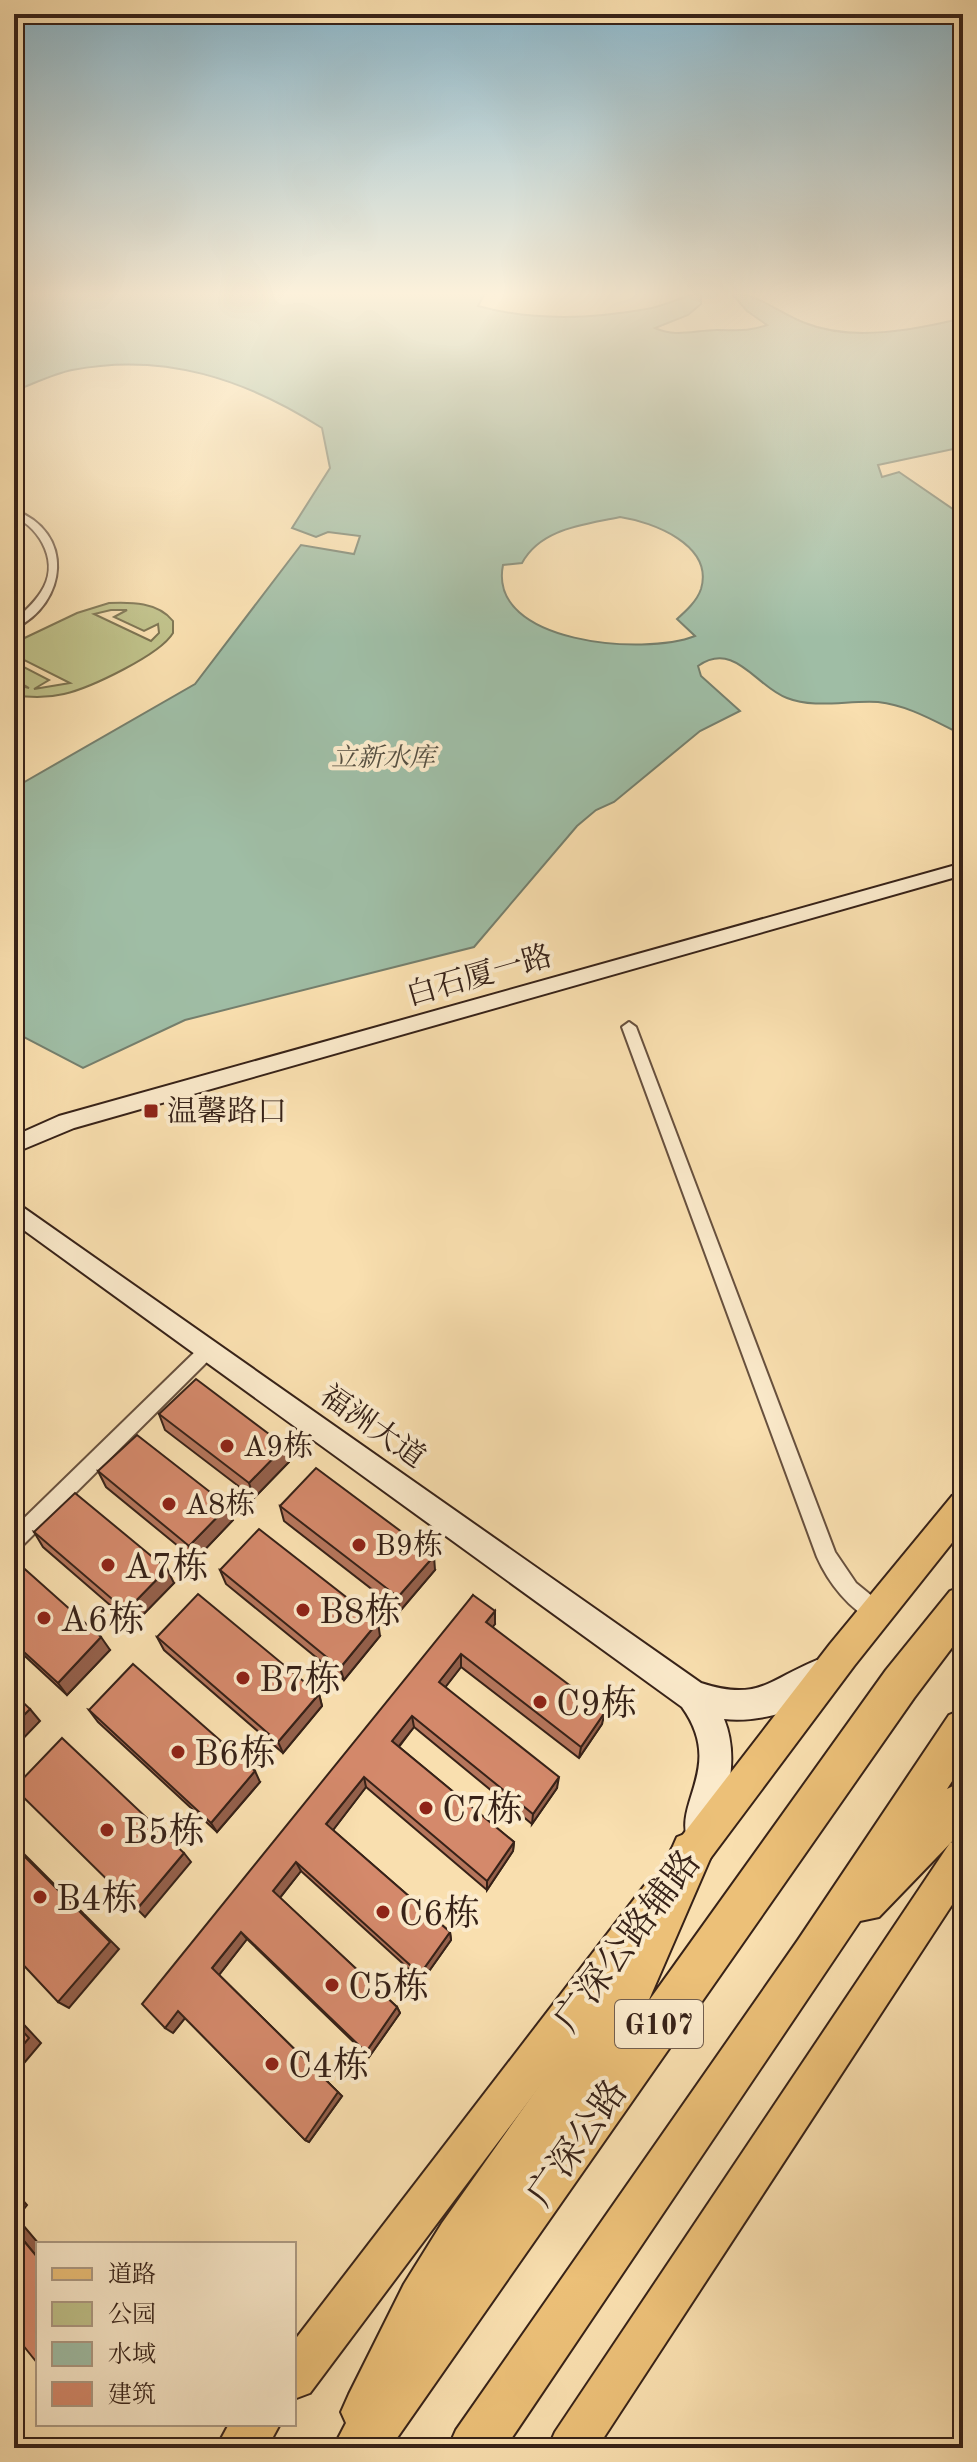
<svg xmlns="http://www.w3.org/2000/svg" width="977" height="2462" viewBox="0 0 977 2462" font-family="'Old Standard TT','Noto Serif SC',serif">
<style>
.green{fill:#bfc189;stroke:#7b7250;stroke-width:2;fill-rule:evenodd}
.water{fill:#9fbda5;stroke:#757f6d;stroke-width:2;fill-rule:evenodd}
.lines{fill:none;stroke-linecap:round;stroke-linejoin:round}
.street-casing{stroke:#68513e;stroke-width:4}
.secondary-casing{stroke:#372218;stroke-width:4}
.primary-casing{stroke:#372218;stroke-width:4}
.highway-casing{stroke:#372218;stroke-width:4}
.street{fill:#fbeacb;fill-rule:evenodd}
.secondary{fill:#fbeacb;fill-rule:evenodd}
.primary{fill:#ecc078;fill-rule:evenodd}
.highway{fill:#ecc078;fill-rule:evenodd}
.wall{fill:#b6765c;stroke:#372218;stroke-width:2}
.shaded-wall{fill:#94604b;stroke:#372218;stroke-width:2}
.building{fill:#d4896b;stroke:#372218;stroke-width:2}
.poi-dot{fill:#8f2418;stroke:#fbeacb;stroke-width:3}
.labels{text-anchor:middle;stroke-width:8;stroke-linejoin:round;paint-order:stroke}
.far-water-label{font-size:26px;font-style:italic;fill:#565042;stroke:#fbeacb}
.shield{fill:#fbeacb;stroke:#725e4e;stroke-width:2}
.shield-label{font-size:28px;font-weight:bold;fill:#372218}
.street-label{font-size:30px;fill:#372218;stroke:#fbeacb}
.poi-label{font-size:30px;fill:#372218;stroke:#fbeacb;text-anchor:start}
.near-poi-label{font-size:36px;fill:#372218;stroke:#fbeacb;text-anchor:start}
.near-street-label{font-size:36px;fill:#372218;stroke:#fbeacb}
</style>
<rect width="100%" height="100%" fill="#f9dfaf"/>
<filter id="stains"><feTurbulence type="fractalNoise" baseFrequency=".0025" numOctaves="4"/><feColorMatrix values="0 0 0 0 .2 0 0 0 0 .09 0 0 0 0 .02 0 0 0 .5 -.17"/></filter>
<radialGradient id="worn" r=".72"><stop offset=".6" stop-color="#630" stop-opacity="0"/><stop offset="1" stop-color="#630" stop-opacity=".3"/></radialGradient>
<path class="green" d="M109,603C131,602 158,602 173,621V633C160,655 90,688 64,694C47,698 31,698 14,695V684L29,688L14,679V667L20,665L49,680L34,689L70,683L14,655V643L77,613ZM111,610H127L114,617L144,631L158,624L159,633L151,641L94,614Z"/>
<path class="water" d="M14,293H485L478,306C532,321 591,319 647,309C665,306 682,296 701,293V304L688,315L655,328C676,338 695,330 717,330C737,330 748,332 767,325L747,311L731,293C758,293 780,314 805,323C852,342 915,330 963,318V447L878,465L882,477L899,472L963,516V735C936,722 908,705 878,702C848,700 815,709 787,698C756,687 735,640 698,666L701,676L740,711L700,731L614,802L596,810L577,826L474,947L185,1020L83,1068L14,1032V788L195,684L301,545L354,554L360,536L328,532L316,537L292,528L330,468L322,428C245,379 164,352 72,370C53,374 33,384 14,391ZM620,517C653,522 714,545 701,589C697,601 686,611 677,619L695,636C645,656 487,644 503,565L522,563C541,528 584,525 620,517Z"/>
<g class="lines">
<defs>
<g id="street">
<path d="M14,510C75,532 68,603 14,629V621C24,612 34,603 41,592C60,564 42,530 14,516Z"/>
<polygon points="14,557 17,558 19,563 14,566"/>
<path d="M629,1022L636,1027L835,1552L856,1583L883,1605L886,1612L883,1619L876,1622C850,1611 828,1582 817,1557L622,1027Z"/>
<polygon points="208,1343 214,1345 217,1350 214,1355 21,1547 14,1550 14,1528 202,1345"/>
</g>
<g id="secondary">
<polygon points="963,863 963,875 74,1128 14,1153 14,1136 59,1116"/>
<path d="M14,1201L701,1683C759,1702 770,1679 817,1660L828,1664L832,1675C818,1710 758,1723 724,1719C740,1758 727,1803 712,1841L700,1845L688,1841C673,1802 725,1767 682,1707L14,1223Z"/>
</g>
<g id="primary">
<polygon points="963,1492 963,1529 854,1666 697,1876 684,1881 671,1876 666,1863 671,1850 830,1644 952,1496"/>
<polygon points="963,1838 963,1888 597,2448 548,2448 555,2432 950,1843"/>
<polygon points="661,1876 674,1881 679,1894 674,1907 310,2393 294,2399 294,2341 648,1881"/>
<polygon points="229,2424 280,2424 267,2448 216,2448"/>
</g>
<g id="highway">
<polygon points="963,1586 963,1633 914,1698 390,2448 333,2448 346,2423 341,2412 349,2394 404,2284 442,2223 600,2000 619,1969 677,1837 692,1831 707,1837 713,1852 648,2002 886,1670 950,1591"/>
<polygon points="963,1709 963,1764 947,1789 963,1781 963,1830 879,1917 860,1921 505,2448 448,2448 456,2430 798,1940 949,1715"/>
</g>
</defs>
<use href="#street" class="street-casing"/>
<use href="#secondary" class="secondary-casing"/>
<use href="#primary" class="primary-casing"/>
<use href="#highway" class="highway-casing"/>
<use href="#street" class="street"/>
<use href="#secondary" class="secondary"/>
<use href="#primary" class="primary"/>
<use href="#highway" class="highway"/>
</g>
<g class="wall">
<polygon points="159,1414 285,1446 289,1462 254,1498 165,1430"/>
<polygon points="98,1471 228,1506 233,1520 195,1560 106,1487"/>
<polygon points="280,1506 435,1570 400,1611 284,1521"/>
<polygon points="34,1532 174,1583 133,1625 43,1547"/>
<polygon points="14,1567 110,1650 67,1695 14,1646"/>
<polygon points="220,1570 380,1636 344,1680 226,1584"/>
<polygon points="473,1595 495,1624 492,1627 602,1724 579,1758 461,1667 445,1687 557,1788 532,1824 414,1727 399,1747 514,1842 513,1851 487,1890 366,1787 333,1830 450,1932 451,1940 422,1981 301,1871 280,1898 397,2007 400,2013 369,2057 247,1939 219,1975 342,2096 309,2142 305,2140 185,2018 173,2033"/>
<polygon points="157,1637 319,1694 322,1706 283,1753 164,1650"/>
<polygon points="89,1710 260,1782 217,1832 98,1722"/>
</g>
<g class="shaded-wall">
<polygon points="285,1446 289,1462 254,1498 249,1483"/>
<polygon points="228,1506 233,1520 195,1560 189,1546"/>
<polygon points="434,1556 435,1570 400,1611 398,1597"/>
<polygon points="167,1569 174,1583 133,1625 126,1611"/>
<polygon points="495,1611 495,1624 486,1636 486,1622"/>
<polygon points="378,1622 380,1636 344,1680 340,1668"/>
<polygon points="101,1637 110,1650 67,1695 58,1683"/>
<polygon points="461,1654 461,1667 440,1694 439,1682"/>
<polygon points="319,1694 322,1706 283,1753 278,1742"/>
<polygon points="30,1709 40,1721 14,1748 14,1725"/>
<polygon points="605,1712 602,1724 579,1758 581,1747"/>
<polygon points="412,1716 414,1727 394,1752 392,1741"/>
<polygon points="255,1771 260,1782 217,1832 211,1823"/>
<polygon points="364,1777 366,1787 330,1834 326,1824"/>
<polygon points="559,1777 557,1788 532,1824 533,1814"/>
<polygon points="514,1842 513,1851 487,1890 487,1881"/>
<polygon points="14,1844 119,1949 69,2008 58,2002"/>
<polygon points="184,1853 191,1862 145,1917 137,1909"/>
<polygon points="296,1862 301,1871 278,1900 273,1891"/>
<polygon points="241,1932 247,1939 219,1975 342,2096 309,2142 305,2140 212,1968"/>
<polygon points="450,1932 451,1940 422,1981 420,1974"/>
<polygon points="397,2007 400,2013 369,2057 366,2052"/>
<polygon points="178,2011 186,2017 173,2033 165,2028"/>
<polygon points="14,2014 41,2043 14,2075"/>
<polygon points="14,2190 27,2205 17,2218 39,2244 38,2244 38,2258 14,2229"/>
</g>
<g class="building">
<polygon points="196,1379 285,1446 249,1483 159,1414"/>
<polygon points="137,1435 228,1506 189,1546 98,1471"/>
<polygon points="316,1468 434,1556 398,1597 280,1506"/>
<polygon points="75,1493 167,1569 126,1611 34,1532"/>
<polygon points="259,1529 378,1622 340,1668 220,1570"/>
<polygon points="18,1563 101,1637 58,1683 14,1643 14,1567"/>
<polygon points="198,1594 319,1694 278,1742 157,1637"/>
<polygon points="473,1595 495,1611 486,1622 605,1712 581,1747 461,1654 439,1682 559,1777 533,1814 412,1716 392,1741 514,1842 487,1881 364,1777 326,1824 450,1932 420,1974 296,1862 273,1891 397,2007 366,2052 241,1932 212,1968 338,2092 305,2140 178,2011 165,2028 142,2004"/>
<polygon points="133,1664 255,1771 211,1823 89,1710"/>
<polygon points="14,1694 30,1709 14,1725"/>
<polygon points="62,1738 184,1853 137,1909 14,1788"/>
<polygon points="14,1846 110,1942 58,2002 14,1955"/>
<polygon points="14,2022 29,2038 14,2056"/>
<polygon points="14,2229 38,2258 38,2364 14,2334"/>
</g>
<linearGradient id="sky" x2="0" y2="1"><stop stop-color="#8bb8cd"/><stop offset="0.46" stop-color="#fcf1db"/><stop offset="1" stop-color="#fcf1db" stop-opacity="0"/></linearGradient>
<rect width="977" height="638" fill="url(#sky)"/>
<g class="poi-dot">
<rect x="143" y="1103" width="16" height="16" rx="4"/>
<circle cx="227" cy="1446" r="8"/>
<circle cx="169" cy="1504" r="8"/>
<circle cx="359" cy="1545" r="8"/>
<circle cx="108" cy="1565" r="8"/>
<circle cx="303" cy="1610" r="8"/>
<circle cx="44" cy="1618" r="8"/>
<circle cx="243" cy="1678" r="8"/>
<circle cx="540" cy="1702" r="8"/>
<circle cx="178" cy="1752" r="8"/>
<circle cx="426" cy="1808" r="8"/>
<circle cx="107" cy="1830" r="8"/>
<circle cx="40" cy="1897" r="8"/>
<circle cx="383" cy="1912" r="8"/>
<circle cx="332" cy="1985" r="8"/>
<circle cx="272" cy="2064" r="8"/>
</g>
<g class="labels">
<g class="far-water-label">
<text x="383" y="766">立新水库</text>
</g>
<rect class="shield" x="615" y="2000" width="88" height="48" rx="6"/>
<g class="shield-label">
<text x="659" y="2034">G107</text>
</g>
<g class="street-label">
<text transform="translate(479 975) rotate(-16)" y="10">白石厦一路</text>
<text transform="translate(373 1426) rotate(35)" y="10">福洲大道</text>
</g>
<g class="poi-label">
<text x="167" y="1121">温馨路口</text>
<text x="243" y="1456">A9栋</text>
<text x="185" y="1514">A8栋</text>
<text x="375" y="1555">B9栋</text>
</g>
<g class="near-poi-label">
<text x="124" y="1578">A7栋</text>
<text x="319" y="1623">B8栋</text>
<text x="60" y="1631">A6栋</text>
<text x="259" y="1691">B7栋</text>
<text x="556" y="1715">C9栋</text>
<text x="194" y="1765">B6栋</text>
<text x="442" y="1821">C7栋</text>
<text x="123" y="1843">B5栋</text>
<text x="56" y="1910">B4栋</text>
<text x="399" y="1925">C6栋</text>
<text x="348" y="1998">C5栋</text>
<text x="288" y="2077">C4栋</text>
</g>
<g class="near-street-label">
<text transform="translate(626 1940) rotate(-53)" y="13">广深公路辅路</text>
<text transform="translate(576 2142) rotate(-55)" y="13">广深公路</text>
</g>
</g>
<rect width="977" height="2462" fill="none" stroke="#f9dfaf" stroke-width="48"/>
<rect x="16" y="16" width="945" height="2430" fill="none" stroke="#372218" stroke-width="4"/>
<rect x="24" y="24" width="929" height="2414" fill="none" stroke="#372218" stroke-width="2"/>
<rect x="36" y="2242" width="260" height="184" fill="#fbeacb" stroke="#ad9a83" stroke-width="2"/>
<rect x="52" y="2268" width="40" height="12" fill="#ecc078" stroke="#ad9a83" stroke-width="2"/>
<text x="108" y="2282" font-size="24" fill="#372218">道路</text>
<rect x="52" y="2302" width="40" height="24" fill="#bfc189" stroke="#ad9a83" stroke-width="2"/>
<text x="108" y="2322" font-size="24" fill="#372218">公园</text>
<rect x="52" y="2342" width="40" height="24" fill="#9fbda5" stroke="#ad9a83" stroke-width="2"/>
<text x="108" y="2362" font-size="24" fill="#372218">水域</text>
<rect x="52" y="2382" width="40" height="24" fill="#d4896b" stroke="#ad9a83" stroke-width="2"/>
<text x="108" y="2402" font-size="24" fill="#372218">建筑</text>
<rect width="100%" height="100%" filter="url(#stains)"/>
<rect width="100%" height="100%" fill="url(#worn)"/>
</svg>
